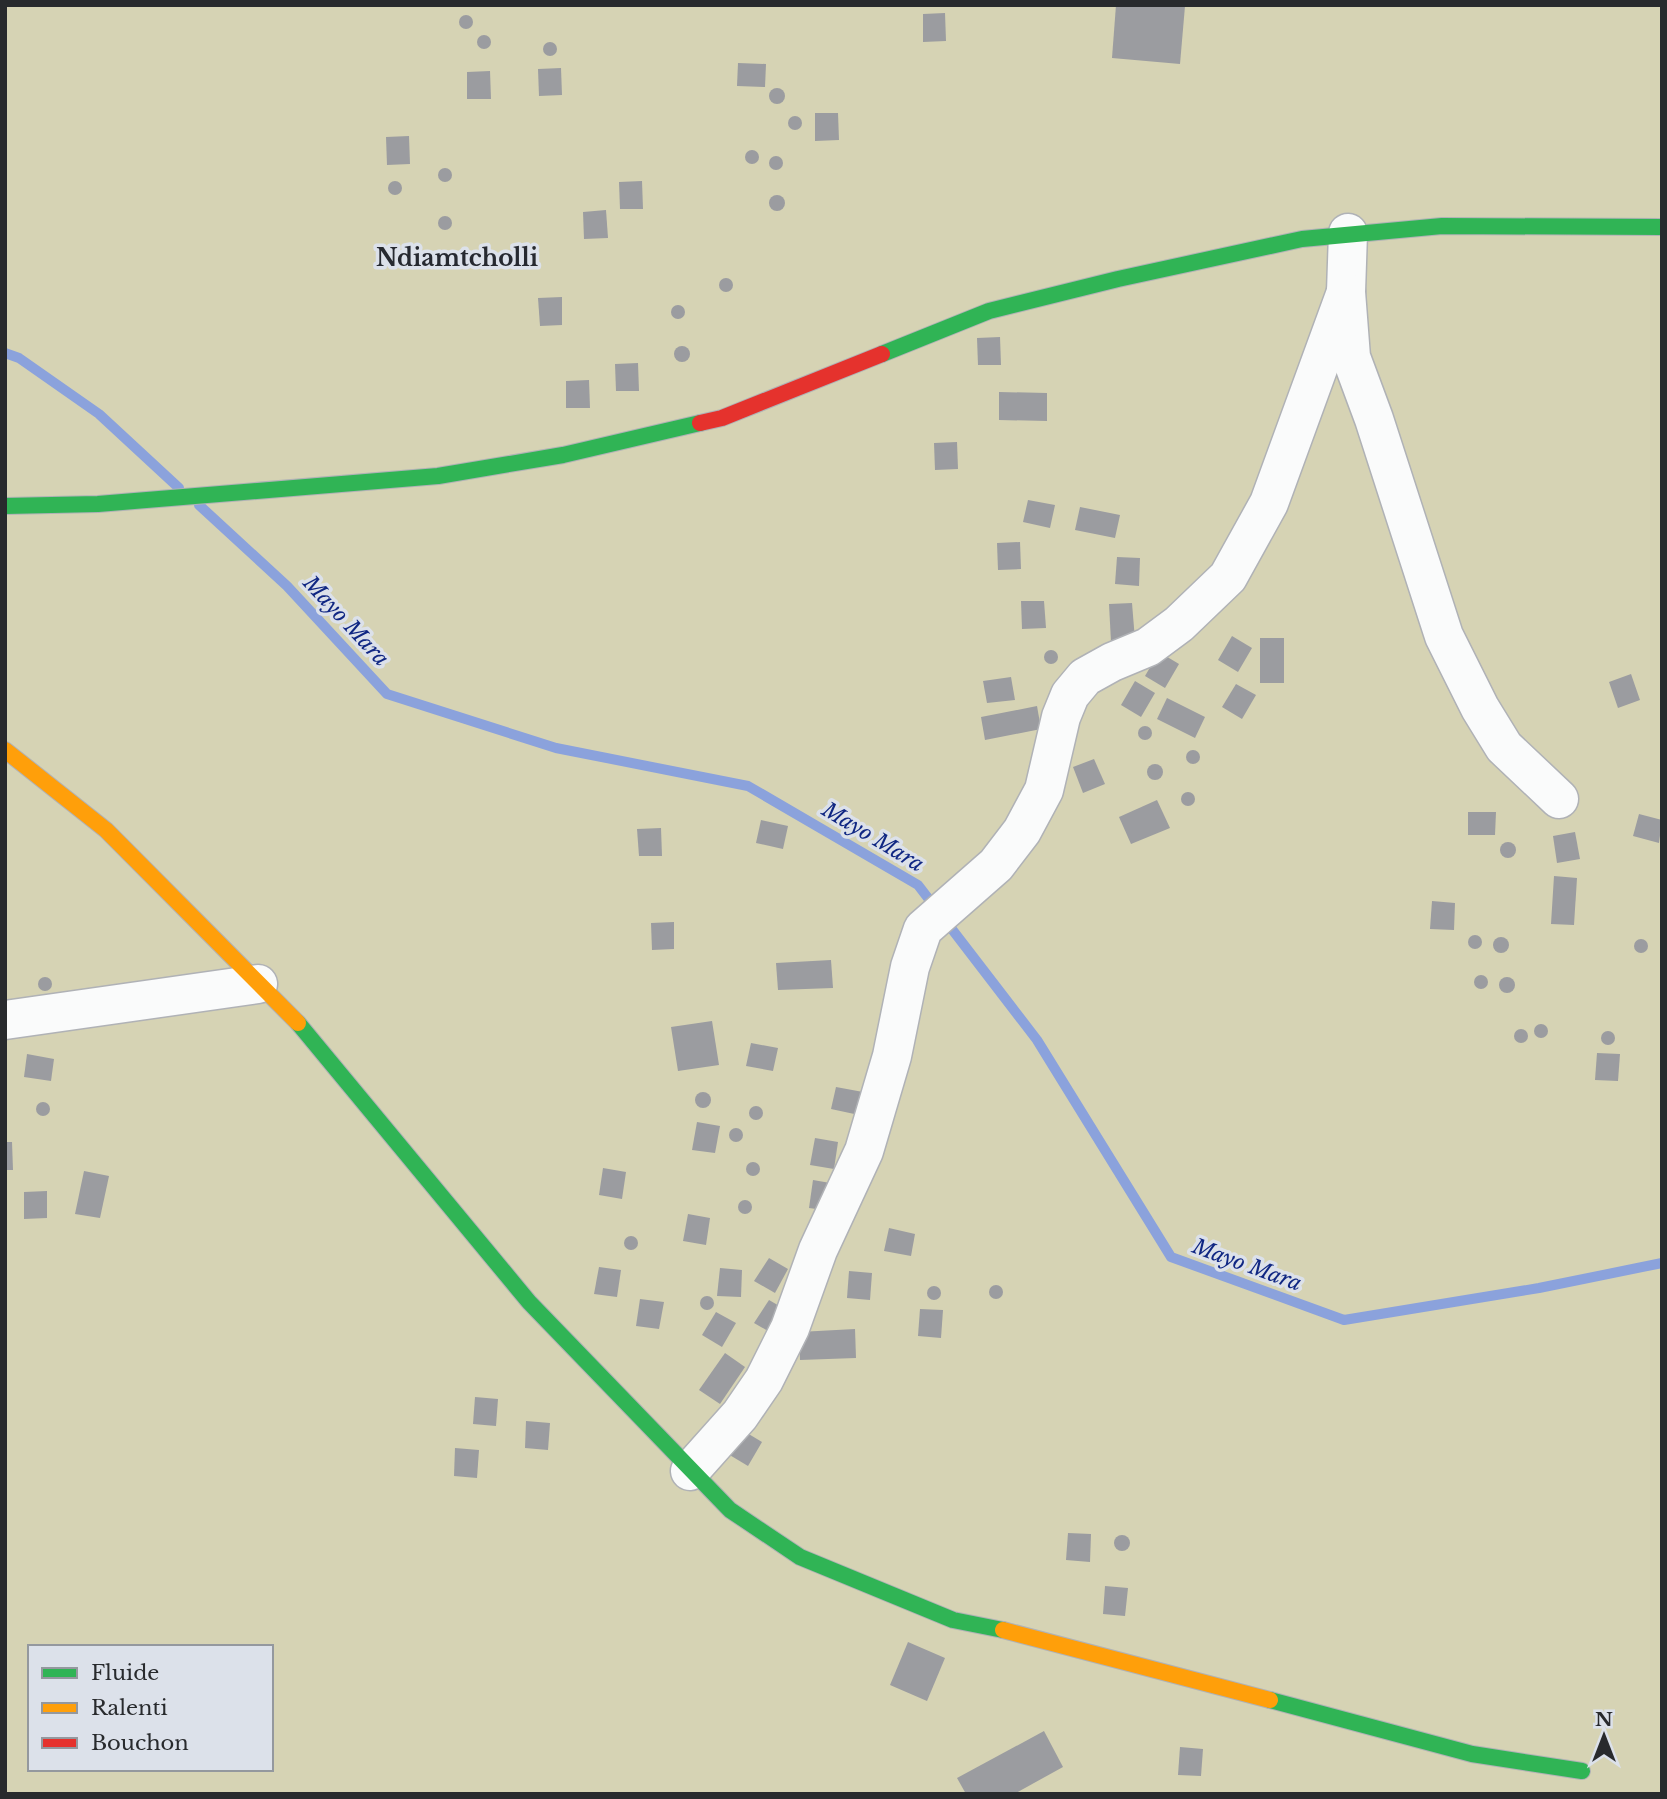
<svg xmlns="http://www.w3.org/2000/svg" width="1667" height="1799" viewBox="0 0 1667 1799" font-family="'Libre Baskerville',serif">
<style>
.green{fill:#d6d3b4;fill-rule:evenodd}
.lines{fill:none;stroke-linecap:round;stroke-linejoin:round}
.stream{stroke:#8ba2dc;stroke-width:10}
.building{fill:#9b9ca0}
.street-casing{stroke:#b0b2b6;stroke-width:41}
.fast-casing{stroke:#b0b2b6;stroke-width:18}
.slow-casing{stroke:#b0b2b6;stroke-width:18}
.jam-casing{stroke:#b0b2b6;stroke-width:18}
.street{stroke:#fafbfb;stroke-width:38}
.fast{stroke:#30b455;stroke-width:16}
.slow{stroke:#ff9f0a;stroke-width:16}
.jam{stroke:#e5322d;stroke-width:16}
.labels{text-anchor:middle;stroke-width:7;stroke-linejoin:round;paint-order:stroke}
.water-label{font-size:21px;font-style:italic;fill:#102783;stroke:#dce1ea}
.quarter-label{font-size:23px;font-weight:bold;fill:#262930;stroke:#dce1ea}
</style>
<rect width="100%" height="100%" fill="#e0e2e6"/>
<path class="green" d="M5,5H1662V1794H5ZM30,1647H271V1769H30Z"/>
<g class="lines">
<g class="stream">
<polyline points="5,353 19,358 99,414 179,488"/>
<polyline points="199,505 287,586 387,694 556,748 748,786 918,885 1037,1040 1171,1257 1344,1320 1539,1288 1662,1263"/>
</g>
</g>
<g class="building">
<polygon points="1116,5 1185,6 1180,64 1112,58"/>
<polygon points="945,13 946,41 923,42 923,14"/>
<circle cx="466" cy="22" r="7"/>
<circle cx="484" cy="42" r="7"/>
<circle cx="550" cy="49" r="7"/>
<polygon points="738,63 766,64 765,87 737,86"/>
<polygon points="561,68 562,95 539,96 538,69"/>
<polygon points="490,71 491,99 467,99 467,72"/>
<circle cx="777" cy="96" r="8"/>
<polygon points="815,113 838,113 839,140 815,141"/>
<circle cx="795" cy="123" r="7"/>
<polygon points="409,136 410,164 387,165 386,137"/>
<circle cx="752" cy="157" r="7"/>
<circle cx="776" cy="163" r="7"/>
<circle cx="445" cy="175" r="7"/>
<circle cx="395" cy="188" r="7"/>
<polygon points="642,181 643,209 620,209 619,182"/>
<circle cx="777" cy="203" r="8"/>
<polygon points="606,210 608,238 584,239 583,212"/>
<circle cx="445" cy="223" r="7"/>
<circle cx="726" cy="285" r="7"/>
<polygon points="562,297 562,325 540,326 538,298"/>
<circle cx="678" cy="312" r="7"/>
<polygon points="1000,337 1001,365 978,365 977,338"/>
<circle cx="682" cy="354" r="8"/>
<polygon points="638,363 639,391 616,391 615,364"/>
<polygon points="589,380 590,408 566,408 566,381"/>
<polygon points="999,392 1047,393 1047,421 999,420"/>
<polygon points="957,442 958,469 935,470 934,443"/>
<polygon points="1028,500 1055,505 1050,528 1023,522"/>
<polygon points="1080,507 1120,515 1115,538 1075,530"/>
<polygon points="1020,542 1021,569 998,570 997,543"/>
<polygon points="1117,557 1140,558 1139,586 1115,584"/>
<polygon points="1021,601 1044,601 1046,628 1022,629"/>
<polygon points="1132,603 1135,640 1111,642 1109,604"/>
<polygon points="1232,636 1252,648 1238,672 1218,660"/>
<rect x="1260" y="638" width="24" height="45"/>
<circle cx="1051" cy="657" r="7"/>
<polygon points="1159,652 1179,664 1165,688 1145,676"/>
<polygon points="1631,674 1640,700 1618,708 1609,682"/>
<polygon points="1011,677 1015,700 987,703 983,681"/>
<polygon points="1135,681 1155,693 1141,717 1121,705"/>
<polygon points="1236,684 1256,695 1242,719 1222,707"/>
<polygon points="1167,698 1205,717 1195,738 1157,719"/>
<polygon points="1037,706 1041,729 985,740 981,717"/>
<circle cx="1145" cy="733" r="7"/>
<circle cx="1193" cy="757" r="7"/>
<polygon points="1094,759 1105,784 1083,793 1073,767"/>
<circle cx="1155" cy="772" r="8"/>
<circle cx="1188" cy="799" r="7"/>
<polygon points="1157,800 1170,828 1131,844 1119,817"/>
<polygon points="1468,812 1496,812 1495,835 1468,835"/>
<polygon points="1639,814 1662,820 1659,843 1633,836"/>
<polygon points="761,820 788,826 783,849 756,843"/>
<polygon points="661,828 662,856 639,856 637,829"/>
<polygon points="1575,832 1580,859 1557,863 1553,836"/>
<circle cx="1508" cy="850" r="8"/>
<polygon points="1554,876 1577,878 1574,925 1551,924"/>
<polygon points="1432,901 1455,903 1454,930 1430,929"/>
<polygon points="674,922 674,949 652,950 651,923"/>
<circle cx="1475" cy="942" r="7"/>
<circle cx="1501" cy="945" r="8"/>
<circle cx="1641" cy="946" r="7"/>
<polygon points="831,960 833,988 778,990 776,963"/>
<circle cx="1481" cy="982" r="7"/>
<circle cx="45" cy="984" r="7"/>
<circle cx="1507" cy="985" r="8"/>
<polygon points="712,1021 719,1065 678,1071 671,1027"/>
<circle cx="1541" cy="1031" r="7"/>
<circle cx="1521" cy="1036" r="7"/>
<circle cx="1608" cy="1038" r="7"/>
<polygon points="751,1043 778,1048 773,1071 746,1066"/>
<polygon points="1597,1053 1620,1054 1618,1081 1595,1080"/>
<polygon points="27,1054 54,1059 51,1081 24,1077"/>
<polygon points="836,1087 863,1092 859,1115 831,1109"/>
<circle cx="703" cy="1100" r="8"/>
<circle cx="43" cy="1109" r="7"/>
<circle cx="756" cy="1113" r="7"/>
<polygon points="697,1122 720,1126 715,1153 692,1150"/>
<circle cx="736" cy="1135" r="7"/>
<polygon points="815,1138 838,1142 834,1169 810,1165"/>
<polygon points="5,1142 12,1142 13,1170 5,1170"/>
<circle cx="753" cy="1169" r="7"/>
<polygon points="603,1168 626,1172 622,1199 599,1195"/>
<polygon points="84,1171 109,1176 100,1218 75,1214"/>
<polygon points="813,1180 836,1184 831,1211 809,1208"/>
<polygon points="47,1191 47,1218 24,1219 24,1192"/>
<circle cx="745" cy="1207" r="7"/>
<polygon points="688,1214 710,1218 706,1245 683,1241"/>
<polygon points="889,1228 915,1234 911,1256 884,1251"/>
<circle cx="631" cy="1243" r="7"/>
<polygon points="769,1258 788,1269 775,1293 754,1281"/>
<polygon points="599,1267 621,1270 617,1297 594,1294"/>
<polygon points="720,1268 742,1270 741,1297 717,1296"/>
<polygon points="849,1271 872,1273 870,1300 847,1298"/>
<circle cx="996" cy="1292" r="7"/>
<circle cx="934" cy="1293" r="7"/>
<circle cx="707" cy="1303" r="7"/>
<polygon points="640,1299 664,1302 659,1329 636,1326"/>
<polygon points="769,1300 788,1311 775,1335 754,1323"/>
<polygon points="920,1309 943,1310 941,1338 918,1336"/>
<polygon points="716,1312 736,1323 722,1347 702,1335"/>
<polygon points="855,1329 856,1358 800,1360 799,1332"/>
<polygon points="725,1353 745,1367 720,1404 699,1390"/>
<polygon points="475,1397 498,1399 496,1426 473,1424"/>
<polygon points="526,1421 550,1423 548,1450 525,1448"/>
<polygon points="742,1430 762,1442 748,1466 728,1454"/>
<polygon points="455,1448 479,1450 477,1478 454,1476"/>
<polygon points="1068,1533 1091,1534 1090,1562 1066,1560"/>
<circle cx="1122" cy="1543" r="8"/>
<polygon points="1105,1586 1128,1588 1125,1616 1103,1614"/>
<polygon points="908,1642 945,1658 927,1701 890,1685"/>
<polygon points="1044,1731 1063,1767 1014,1794 966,1794 957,1778"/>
<polygon points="1180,1747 1203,1749 1201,1776 1178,1775"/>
</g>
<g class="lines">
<defs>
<g id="street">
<polyline points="1348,233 1346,292 1351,357 1374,419 1444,636 1480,708 1504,747 1559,799"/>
<polyline points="5,1020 258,984"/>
<polyline points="690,1471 740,1415 764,1380 790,1328 818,1250 864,1151 892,1056 910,967 923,929 996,865 1022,831 1044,790 1061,717 1070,695 1085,677 1112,662 1148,647 1179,624 1228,577 1269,503 1346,292"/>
</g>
<g id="fast">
<polyline points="882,354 989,311 1118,279 1302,239 1442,226 1662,227"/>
<polyline points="5,506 98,504 438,476 563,455 700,423"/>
<polyline points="298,1023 529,1302 730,1510 800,1557 953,1620 1003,1630"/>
<polyline points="1270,1700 1472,1754 1582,1771"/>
</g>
<g id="slow">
<polyline points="5,750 106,830 298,1023"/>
<polyline points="1003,1630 1270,1700"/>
</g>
<polyline id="jam" points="700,423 722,418 882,354"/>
</defs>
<use href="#street" class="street-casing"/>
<use href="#fast" class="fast-casing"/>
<use href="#slow" class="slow-casing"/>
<use href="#jam" class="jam-casing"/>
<use href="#street" class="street"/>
<use href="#fast" class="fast"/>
<use href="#slow" class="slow"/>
<use href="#jam" class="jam"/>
</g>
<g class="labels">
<g class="water-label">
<text transform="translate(346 621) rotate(47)" y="7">Mayo Mara</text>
<text transform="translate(873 837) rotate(31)" y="7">Mayo Mara</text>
<text transform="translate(1247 1265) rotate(20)" y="7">Mayo Mara</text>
</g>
<g class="quarter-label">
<text x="457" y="266">Ndiamtcholli</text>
</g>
</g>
<rect width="1667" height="1799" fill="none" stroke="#282a2d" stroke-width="14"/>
<rect x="28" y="1645" width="245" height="126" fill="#dce1ea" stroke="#94989e" stroke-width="2"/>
<rect x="42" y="1668" width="35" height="10" fill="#30b455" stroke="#94989e" stroke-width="2"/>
<text x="91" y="1680" font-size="21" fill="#282a2d">Fluide</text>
<rect x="42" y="1703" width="35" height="10" fill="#ff9f0a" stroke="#94989e" stroke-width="2"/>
<text x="91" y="1715" font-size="21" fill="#282a2d">Ralenti</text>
<rect x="42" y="1738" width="35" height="10" fill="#e5322d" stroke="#94989e" stroke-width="2"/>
<text x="91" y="1750" font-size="21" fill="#282a2d">Bouchon</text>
<g transform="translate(1604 1736)" stroke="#dce1ea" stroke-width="5" paint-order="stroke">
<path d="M0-5L12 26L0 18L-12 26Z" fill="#282a2d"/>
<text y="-10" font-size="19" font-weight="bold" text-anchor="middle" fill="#282a2d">N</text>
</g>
</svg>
